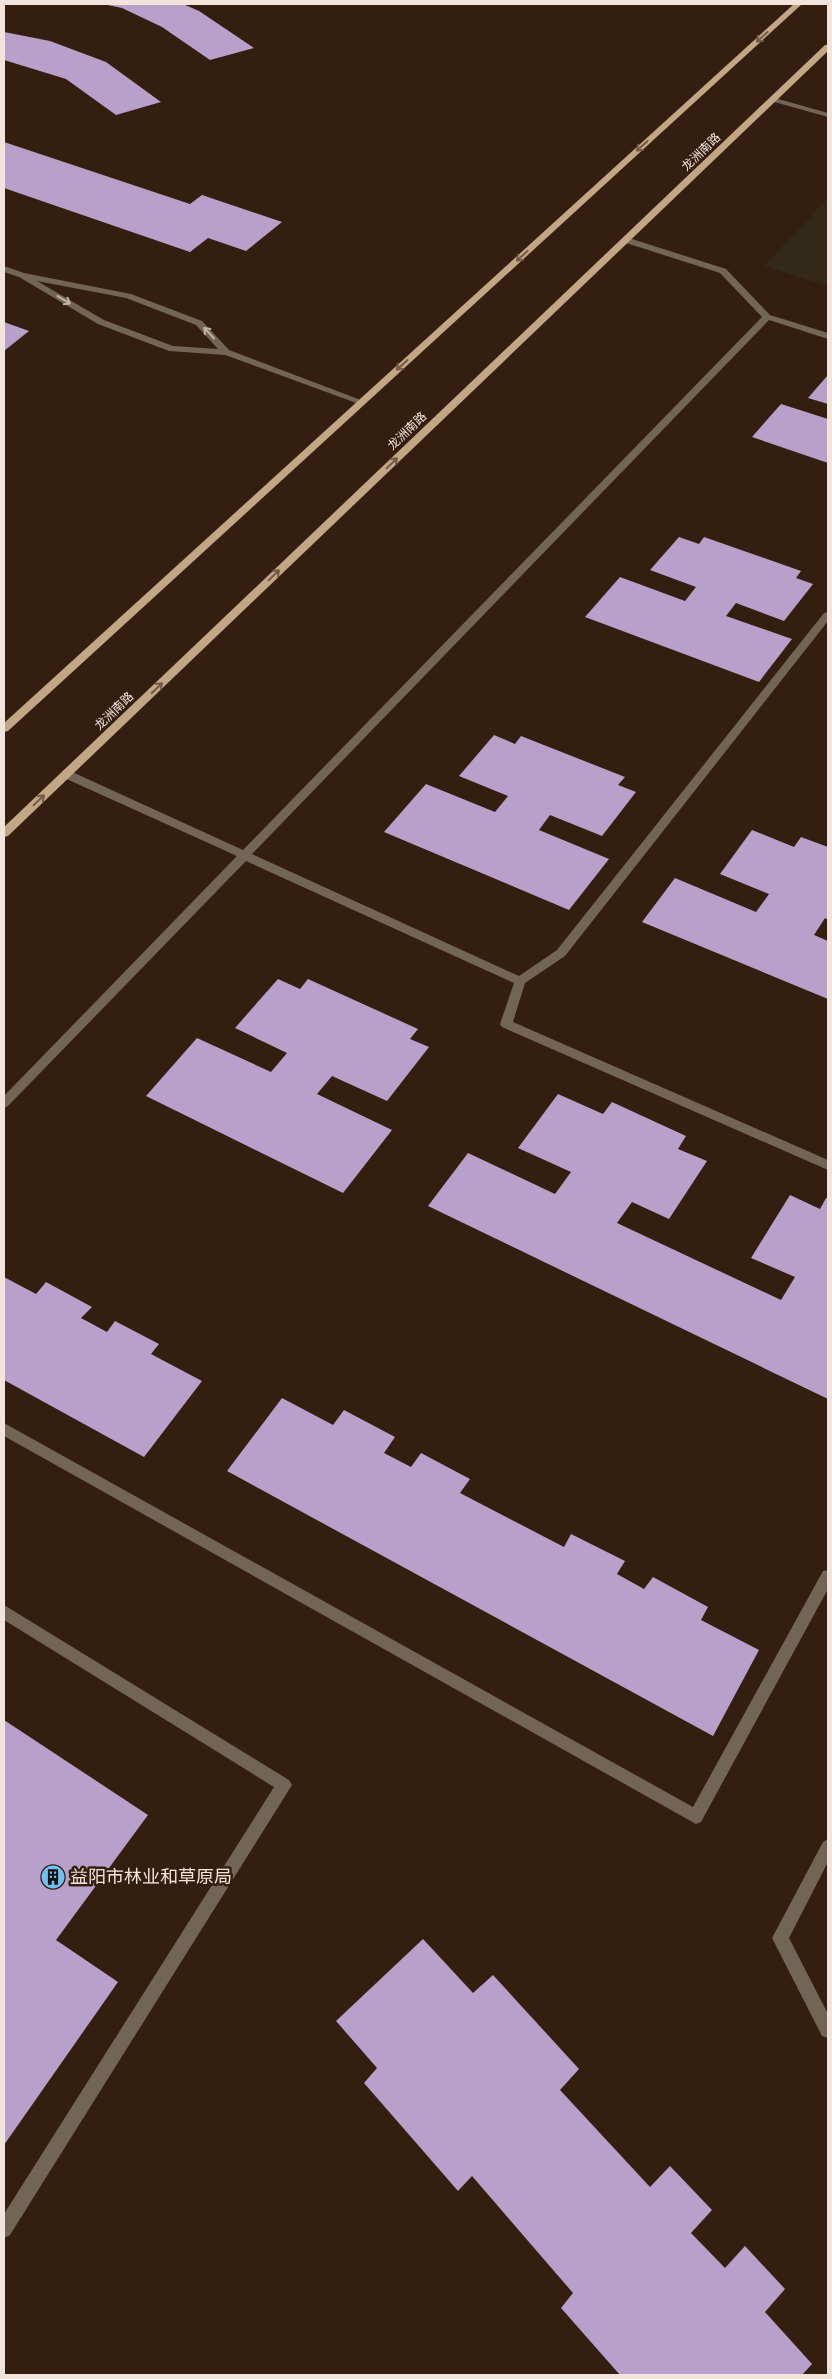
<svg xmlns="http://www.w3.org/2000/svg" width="832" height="2379" viewBox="0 0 832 2379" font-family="Roboto,'Noto Sans SC',sans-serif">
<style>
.commercial{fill:#332919}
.building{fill:#b9a0ca}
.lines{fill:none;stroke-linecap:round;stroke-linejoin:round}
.minor{fill:#726555;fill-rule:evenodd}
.major{fill:#c2a685;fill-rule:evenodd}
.oneway{stroke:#735b45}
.oneway2{stroke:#bfb1a5}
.labels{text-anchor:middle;stroke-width:5;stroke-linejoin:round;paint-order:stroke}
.far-street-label{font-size:12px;fill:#f3e4db;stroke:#331e10}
.near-poi-label{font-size:18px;fill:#f3e4db;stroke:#331e10;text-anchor:start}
</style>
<rect width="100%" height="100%" fill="#331e10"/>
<polygon class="commercial" points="828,198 828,286 764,266"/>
<g class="building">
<polygon points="103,4 183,4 199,11 254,48 210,60 162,27 122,8"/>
<polygon points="4,32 50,41 106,62 161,102 116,115 66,79 4,60"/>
<polygon points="4,142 190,204 202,195 282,222 246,251 208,238 190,252 4,188"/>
<polygon points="4,322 29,331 4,351"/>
<polygon points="828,375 828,404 808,398"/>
<polygon points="781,404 828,419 828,463 752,437"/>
<polygon points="679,537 699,544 704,537 801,571 796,578 813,584 784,621 736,603 726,616 792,639 759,682 585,617 620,577 685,601 696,587 650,570"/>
<polygon points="494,735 515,744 521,736 625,777 618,785 636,792 602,836 550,815 539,830 609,859 569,910 384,832 426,784 495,812 508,796 459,776"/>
<polygon points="752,830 794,847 801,837 828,847 828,920 825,918 814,935 828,941 828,999 642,922 675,878 756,912 769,894 720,874"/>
<polygon points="278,979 300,989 308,979 418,1029 410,1039 429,1047 387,1101 332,1076 317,1094 392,1130 343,1193 146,1096 197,1038 271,1072 287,1053 235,1028"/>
<polygon points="558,1094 603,1114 612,1102 686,1136 678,1149 707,1161 669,1219 632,1202 617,1223 781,1300 795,1277 751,1258 790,1195 820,1209 826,1198 828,1199 828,1399 428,1206 468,1153 555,1194 571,1172 518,1148"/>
<polygon points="4,1277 36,1294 46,1282 92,1307 81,1318 107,1332 115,1321 159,1344 151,1354 202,1381 144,1457 4,1380"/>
<polygon points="282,1398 333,1425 344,1410 395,1437 384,1453 411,1467 421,1453 470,1479 460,1493 564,1547 571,1534 625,1561 617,1574 644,1589 653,1577 708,1607 701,1620 759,1650 713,1736 227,1471"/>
<polygon points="4,1720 148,1815 56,1940 118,1982 4,2145"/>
<polygon points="423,1939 473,1993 493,1975 579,2069 560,2090 650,2187 670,2166 712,2210 691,2233 725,2268 745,2246 785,2289 765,2312 812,2364 802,2375 620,2375 561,2308 573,2293 472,2176 458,2191 364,2083 377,2068 336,2021"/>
</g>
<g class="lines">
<g class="minor">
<polygon points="771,97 828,113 828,117 771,101"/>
<polygon points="623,238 629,238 726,269 770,315 828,333 828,339 769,320 252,854 519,976 557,950 824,613 828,612 828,621 565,956 525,983 513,1022 828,1160 828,1170 502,1027 500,1024 514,983 246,861 8,1106 4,1108 4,1096 237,856 62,777 62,771 70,771 243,850 762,317 720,273 623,242"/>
<path d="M4,266L24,273L131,294L202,321L229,350L366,402L359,404L225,355L169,351L98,324L19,277L4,272ZM37,281L126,298L196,325L218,349L173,346L104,320Z"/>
<polygon points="4,1423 693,1807 823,1571 828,1570 828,1589 701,1822 696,1824 4,1436"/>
<polygon points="4,1605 289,1780 292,1785 10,2235 4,2238 4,2214 274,1787 4,1620"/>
<polygon points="828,1839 828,1862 789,1938 828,2014 828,2038 822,2036 772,1938 823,1842"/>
</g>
<g class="major">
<polygon points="794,4 802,4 8,731 4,732 4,723"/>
<polygon points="825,45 828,45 828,51 8,836 4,837 4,827"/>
</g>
</g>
<defs><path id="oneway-shaft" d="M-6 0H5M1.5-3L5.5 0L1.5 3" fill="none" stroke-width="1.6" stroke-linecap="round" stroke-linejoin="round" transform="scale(1.25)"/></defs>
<g class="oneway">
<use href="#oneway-shaft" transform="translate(762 37) rotate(138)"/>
<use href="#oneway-shaft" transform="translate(642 146) rotate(138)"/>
<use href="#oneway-shaft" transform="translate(522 256) rotate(138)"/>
<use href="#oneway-shaft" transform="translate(402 365) rotate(138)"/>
<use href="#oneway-shaft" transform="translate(392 463) rotate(-44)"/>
<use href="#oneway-shaft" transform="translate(274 575) rotate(-44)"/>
<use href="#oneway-shaft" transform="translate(157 688) rotate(-44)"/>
<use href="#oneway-shaft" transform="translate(39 800) rotate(-44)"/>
</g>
<g class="oneway2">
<use href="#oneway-shaft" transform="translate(64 300) rotate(31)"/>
<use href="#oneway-shaft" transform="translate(209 333) rotate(-133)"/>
</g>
<defs>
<symbol id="building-disc" viewBox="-11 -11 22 22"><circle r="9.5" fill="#6ec2f3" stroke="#331e10"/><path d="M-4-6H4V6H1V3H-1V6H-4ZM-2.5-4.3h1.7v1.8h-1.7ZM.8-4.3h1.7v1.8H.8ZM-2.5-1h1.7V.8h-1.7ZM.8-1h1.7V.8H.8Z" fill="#111"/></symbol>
</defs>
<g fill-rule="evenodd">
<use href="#building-disc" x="39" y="1863" width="28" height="28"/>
</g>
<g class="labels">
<g class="far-street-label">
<text transform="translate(701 152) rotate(-44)" y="4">龙洲南路</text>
<text transform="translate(407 431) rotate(-44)" y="4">龙洲南路</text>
<text transform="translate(114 711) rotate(-44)" y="4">龙洲南路</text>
</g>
<g class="near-poi-label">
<text x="70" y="1883">益阳市林业和草原局</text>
</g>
</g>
<rect width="832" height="2379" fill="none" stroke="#f3e4db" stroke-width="10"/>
</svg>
